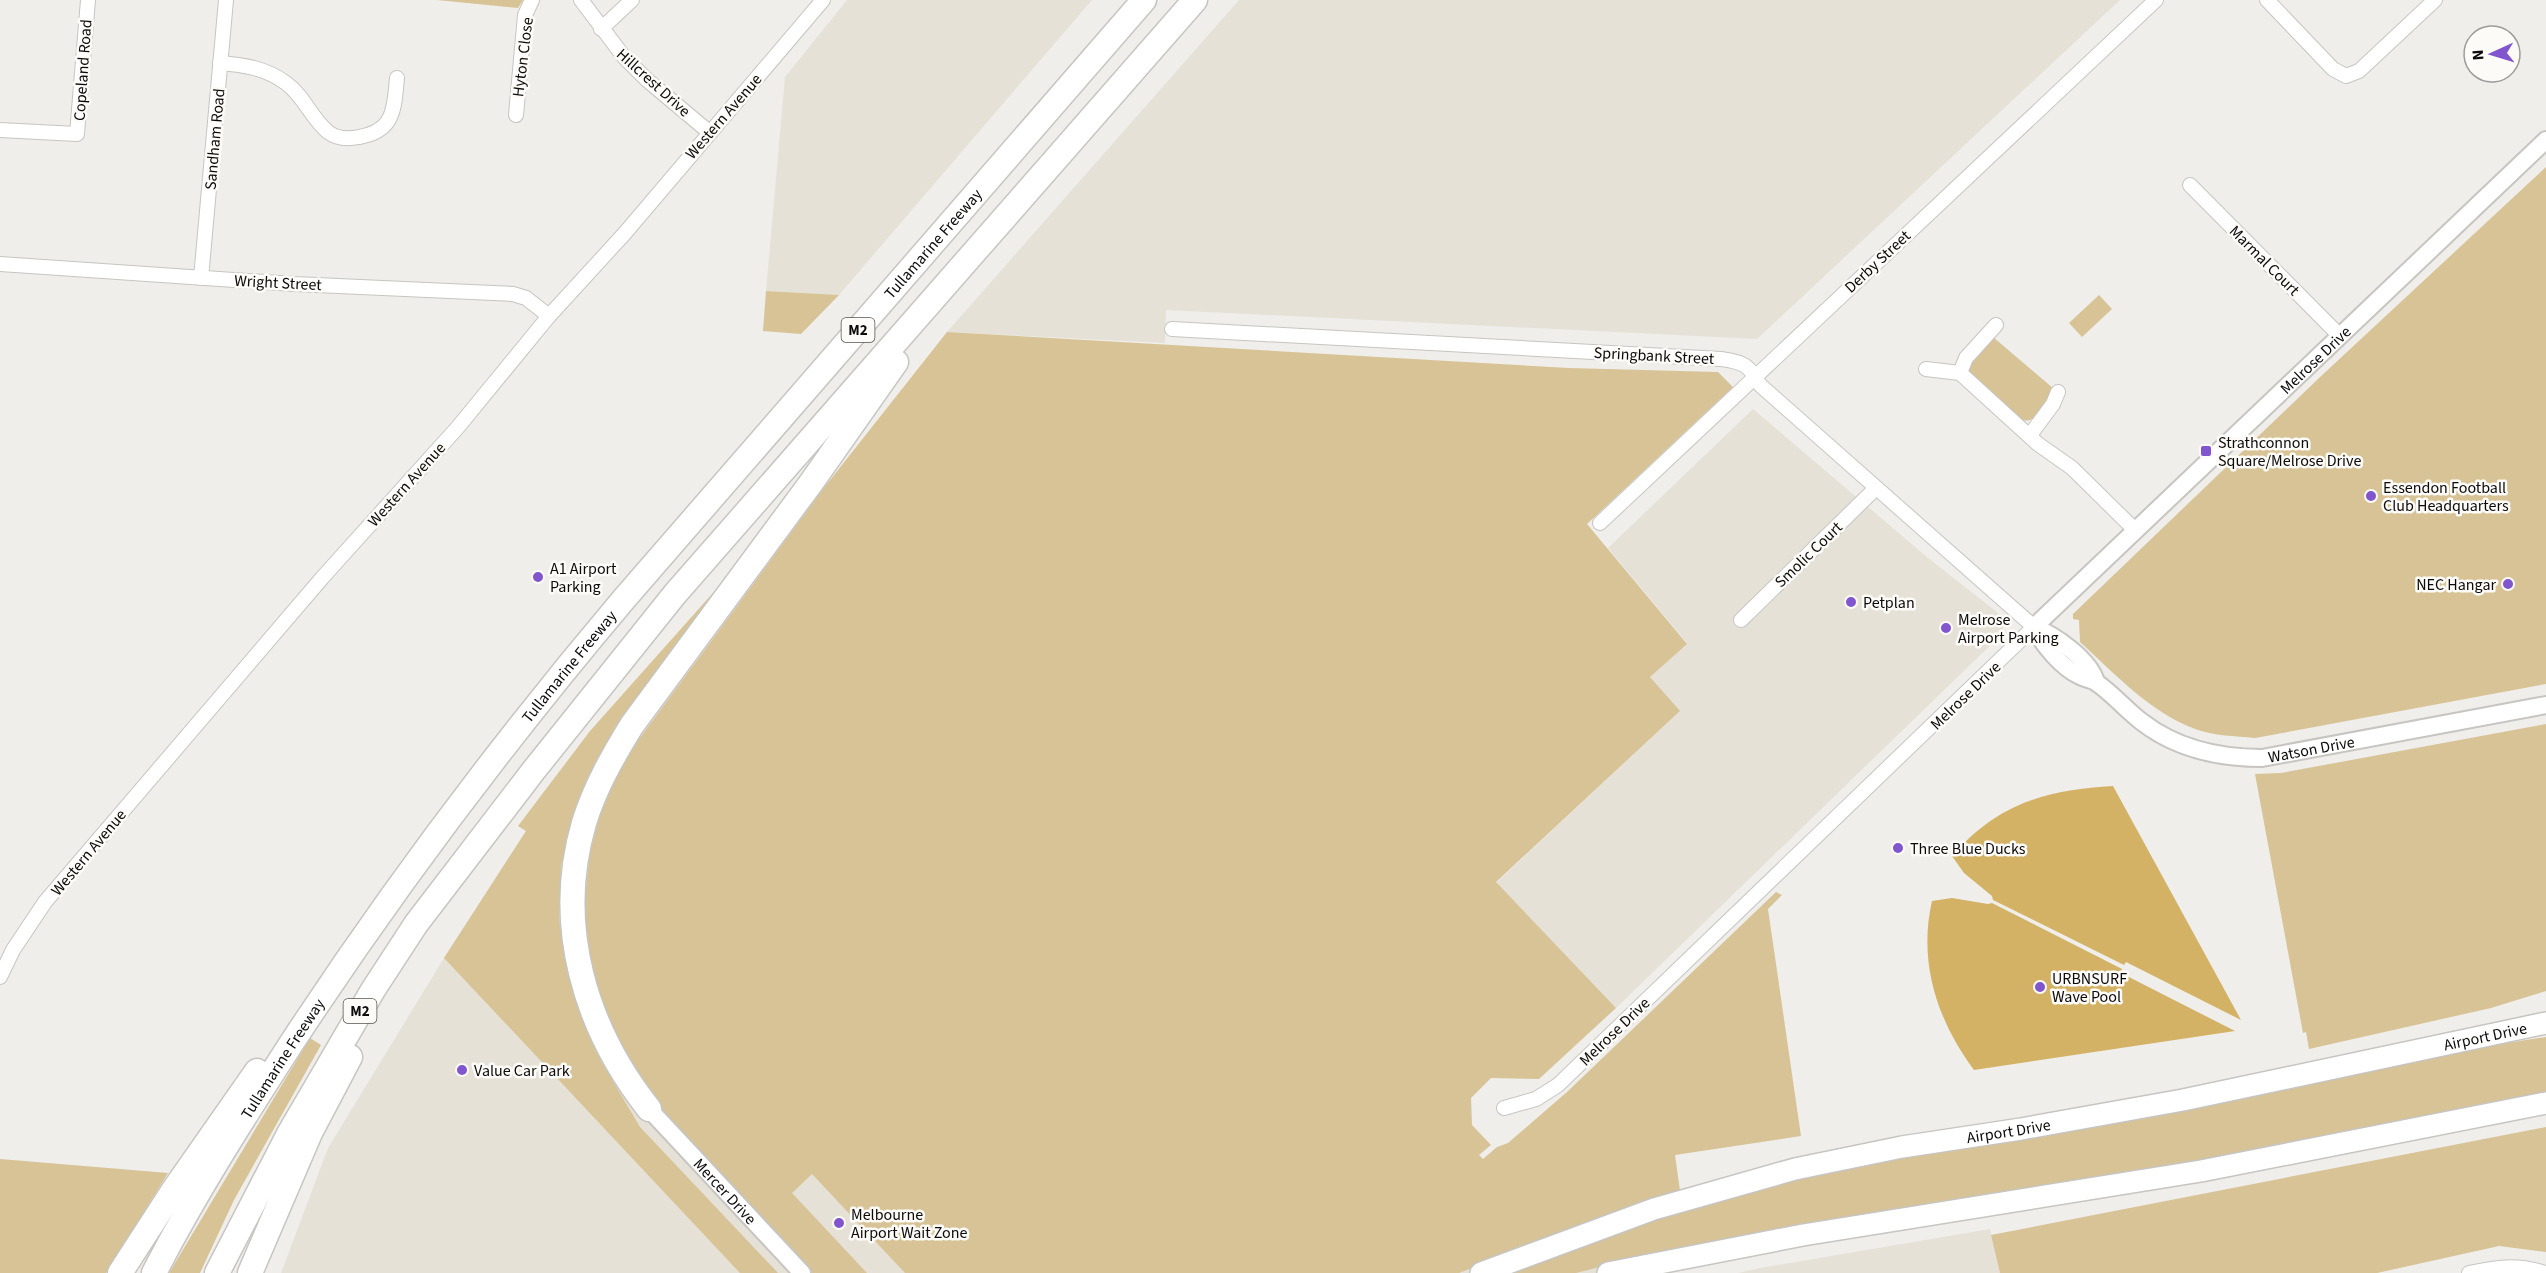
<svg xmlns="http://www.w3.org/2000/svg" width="2546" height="1273" viewBox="0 0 2546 1273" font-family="'Source Sans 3',sans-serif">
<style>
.built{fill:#e6e1d7}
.green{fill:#d7c395}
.water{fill:#d3b265}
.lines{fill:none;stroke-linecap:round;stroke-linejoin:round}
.minor-casing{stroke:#c6c5c1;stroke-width:16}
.tertiary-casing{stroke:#c6c5c1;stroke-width:20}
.primary-casing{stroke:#c6c5c1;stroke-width:24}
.motorway-casing{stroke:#c6c5c1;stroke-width:27}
.minor{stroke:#fff;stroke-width:14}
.tertiary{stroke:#fff;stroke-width:16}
.primary{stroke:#fff;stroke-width:21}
.motorway{stroke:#fff;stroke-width:24}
.poi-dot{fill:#8055ce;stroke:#fdfbf8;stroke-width:2}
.labels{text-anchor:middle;stroke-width:5;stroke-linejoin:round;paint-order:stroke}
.shield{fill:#fdfbf8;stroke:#545351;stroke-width:1.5}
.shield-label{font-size:15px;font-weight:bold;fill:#0c0b0a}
.street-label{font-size:16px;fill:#0c0b0a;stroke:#fdfbf8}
.poi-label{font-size:16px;fill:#0c0b0a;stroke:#fdfbf8;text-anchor:start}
</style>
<rect width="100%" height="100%" fill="#efeeeb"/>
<g class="built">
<polygon points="847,0 1092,0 839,295 766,291 785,77"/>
<polygon points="1239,0 2120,0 1757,339 1166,310 1165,343 947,332"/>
<polygon points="1753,409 1928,558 1993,609 2003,618 2003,633 1616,1008 1496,883 1679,712 1650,677 1687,643 1608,548"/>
<polygon points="664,658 710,671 1430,1103 1494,1172 1609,1273 281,1273 328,1148 444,958 526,831"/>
<polygon points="1990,1229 2000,1273 1738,1273 1760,1268"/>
</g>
<g class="green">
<polygon points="437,0 523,0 518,8"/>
<path d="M2546,167V684L2255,738C2235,736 2214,736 2195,729C2150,712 2115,674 2080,642L2079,620L2073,619V614L2319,378Z"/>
<polygon points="766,291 839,295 801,334 763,331"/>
<polygon points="2099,295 2112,309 2082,337 2069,323"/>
<polygon points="947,332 1569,368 1718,372 1733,387 1587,524 1687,644 1650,677 1680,711 1496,882 1616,1008 1539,1079 1491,1078 1471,1098 1472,1125 1491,1145 1479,1155 1483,1159 1497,1147 1508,1143 1567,1092 1776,892 1782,895 1768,909 1801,1136 1675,1155 1680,1191 1611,1214 1459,1273 905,1273 812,1174 792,1193 867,1273 812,1273 791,1247 787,1249 657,1107 619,1051 593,976 584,907 590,852 605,797 634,746 823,489"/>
<path d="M1993,337L2054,389C2046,402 2039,424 2021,420L1969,375C1965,358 1982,348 1993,337Z"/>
<polygon points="720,585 615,727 586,783 561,865 559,919 573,994 601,1061 640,1127 778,1273 740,1273 444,958 526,831 518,826 590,731"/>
<polygon points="2546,724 2546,991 2491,1008 2309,1049 2306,1032 2303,1033 2255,774 2281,773"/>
<polygon points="2546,1037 2546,1094 2488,1107 2087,1182 1779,1228 1639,1257 1576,1273 1498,1273 1689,1207 1813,1174 2411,1058"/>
<polygon points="310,1038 321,1045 234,1200 200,1273 169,1273"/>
<polygon points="2546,1127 2546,1252 2499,1246 2377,1273 2000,1273 1991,1235"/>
<polygon points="0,1159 168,1173 106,1273 0,1273"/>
</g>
<g class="water">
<path d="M2113,786L2241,1020L2126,962L2124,965L1993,900L1992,896L1964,873L1952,856C1998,803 2046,790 2113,786Z"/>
<path d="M1952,898L1988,904L1992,903L2122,969L2121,973L2235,1031L1974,1070C1937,1020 1918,962 1932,901Z"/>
</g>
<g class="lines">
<defs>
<g id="minor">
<polyline points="581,0 624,57 647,80 709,132"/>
<polyline points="2267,0 2333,69 2346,76 2359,71 2435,0"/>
<polyline points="601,29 632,0"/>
<path d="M220,63C245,65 265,68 286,83C304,96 311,118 328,132C337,139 349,139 359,137C395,131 394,108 397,78"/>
<polyline points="516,115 525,15 532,0"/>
<polyline points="0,130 77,134 88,0"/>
<polyline points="2190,185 2339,335"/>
<polyline points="0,264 294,284 513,294 526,298 549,316"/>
<polyline points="201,278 226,0"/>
<path d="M1172,329L1721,359C1744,362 1749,365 1760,385L2034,627L1558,1085L1536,1099L1504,1108"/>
<polyline points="1926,369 1960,373 2038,444 2072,468 2136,531"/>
<polyline points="1960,373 1966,358 1996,325"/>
<polyline points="2030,435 2053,404 2058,392"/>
<polyline points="1600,523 2156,0"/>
<polyline points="1741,620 1875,489"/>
<polyline points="0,977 13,950 45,902 322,578 458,427 549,316 625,233 823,0"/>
<path d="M2469,1273C2496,1267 2517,1264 2545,1273"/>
</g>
<g id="tertiary">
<path id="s1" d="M2034,627L2546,140"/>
<path id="s2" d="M2034,627C2042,644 2062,668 2080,676C2085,679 2092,679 2097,683C2113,694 2126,710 2142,722C2177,749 2218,758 2262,758L2546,705"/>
<path d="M2034,627C2055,635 2090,660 2096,682"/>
<path id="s3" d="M649,1109L802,1273"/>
</g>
<g id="primary">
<path id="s4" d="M1481,1273L1654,1209L1795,1169L1902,1147L2021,1129L2183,1100L2546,1023"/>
<polyline points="1608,1273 1803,1235 2201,1171 2546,1103"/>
</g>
<g id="motorway">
<path d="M649,1109C585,1028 554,925 584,823C595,787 613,756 632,725L811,483L896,362"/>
<polyline points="120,1273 173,1191 257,1071"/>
<path id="s5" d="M154,1273C194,1195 242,1120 289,1047C391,891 504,741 624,599L1144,0"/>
<polyline points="217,1273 290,1132 373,990 416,924 534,770 675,594 1195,0"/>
<polyline points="250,1273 310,1133 350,1057"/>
</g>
</defs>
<use href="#minor" class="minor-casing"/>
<use href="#tertiary" class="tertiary-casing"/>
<use href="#primary" class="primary-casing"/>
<use href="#motorway" class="motorway-casing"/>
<use href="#minor" class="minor"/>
<use href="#tertiary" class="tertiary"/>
<use href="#primary" class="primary"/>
<use href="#motorway" class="motorway"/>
</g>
<g class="poi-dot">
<rect x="2200" y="445" width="12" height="12" rx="3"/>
<circle cx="2371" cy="496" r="6"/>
<circle cx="538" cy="577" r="6"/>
<circle cx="2508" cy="584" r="6"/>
<circle cx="1851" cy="602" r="6"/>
<circle cx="1946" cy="628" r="6"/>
<circle cx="1898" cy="848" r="6"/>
<circle cx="2040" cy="987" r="6"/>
<circle cx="462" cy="1070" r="6"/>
<circle cx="839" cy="1223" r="6"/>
</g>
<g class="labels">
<g class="shield">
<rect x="841.5" y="318" width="33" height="24" rx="4.5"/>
<rect x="343.5" y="999" width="33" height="24" rx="4.5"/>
</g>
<g class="shield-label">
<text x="858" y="335">M2</text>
<text x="360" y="1016">M2</text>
</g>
<g class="street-label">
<text transform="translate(522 57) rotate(-83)" y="6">Hyton Close</text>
<text transform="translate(82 70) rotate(-86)" y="6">Copeland Road</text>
<text transform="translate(654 82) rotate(42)" y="6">Hillcrest Drive</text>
<text transform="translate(723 116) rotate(-49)" y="6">Western Avenue</text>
<text transform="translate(214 139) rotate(-85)" y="6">Sandham Road</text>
<text dy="6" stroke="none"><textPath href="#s5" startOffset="1294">Tullamarine Freeway</textPath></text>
<text transform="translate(2265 260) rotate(45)" y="6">Marmal Court</text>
<text transform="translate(1877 261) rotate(-43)" y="6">Derby Street</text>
<text transform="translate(278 282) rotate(3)" y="6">Wright Street</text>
<text transform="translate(1654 355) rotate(3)" y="6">Springbank Street</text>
<text dy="6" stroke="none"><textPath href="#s1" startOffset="388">Melrose Drive</textPath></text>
<text transform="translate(406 484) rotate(-48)" y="6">Western Avenue</text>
<text transform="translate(1808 554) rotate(-44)" y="6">Smolic Court</text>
<text dy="6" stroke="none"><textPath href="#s5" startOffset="736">Tullamarine Freeway</textPath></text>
<text transform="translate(1965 695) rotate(-44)" y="6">Melrose Drive</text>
<text dy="6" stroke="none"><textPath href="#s2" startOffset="324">Watson Drive</textPath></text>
<text transform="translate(88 852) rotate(-50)" y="6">Western Avenue</text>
<text transform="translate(1614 1031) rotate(-44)" y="6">Melrose Drive</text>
<text dy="6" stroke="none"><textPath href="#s4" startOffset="1034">Airport Drive</textPath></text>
<text dy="6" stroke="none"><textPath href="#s5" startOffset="250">Tullamarine Freeway</textPath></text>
<text dy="6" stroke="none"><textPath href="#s4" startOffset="548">Airport Drive</textPath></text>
<text dy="6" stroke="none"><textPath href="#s3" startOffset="112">Mercer Drive</textPath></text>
</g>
<g class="poi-label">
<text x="2218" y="448">Strathconnon<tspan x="2218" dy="18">Square/Melrose Drive</tspan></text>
<text x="2383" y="493">Essendon Football<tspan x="2383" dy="18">Club Headquarters</tspan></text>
<text x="550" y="574">A1 Airport<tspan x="550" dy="18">Parking</tspan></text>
<text x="2496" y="590" text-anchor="end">NEC Hangar</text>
<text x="1863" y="608">Petplan</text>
<text x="1958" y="625">Melrose<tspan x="1958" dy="18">Airport Parking</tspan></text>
<text x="1910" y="854">Three Blue Ducks</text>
<text x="2052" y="984">URBNSURF<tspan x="2052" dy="18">Wave Pool</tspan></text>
<text x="474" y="1076">Value Car Park</text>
<text x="851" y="1220">Melbourne<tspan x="851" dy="18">Airport Wait Zone</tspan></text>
</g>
</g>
<g transform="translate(2492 54) rotate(266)"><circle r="28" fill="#fdfbf8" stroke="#9d9b99" stroke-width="1.5"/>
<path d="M0-4.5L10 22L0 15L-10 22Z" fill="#8055ce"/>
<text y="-9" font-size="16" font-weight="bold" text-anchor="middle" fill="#0c0b0a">N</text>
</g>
</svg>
